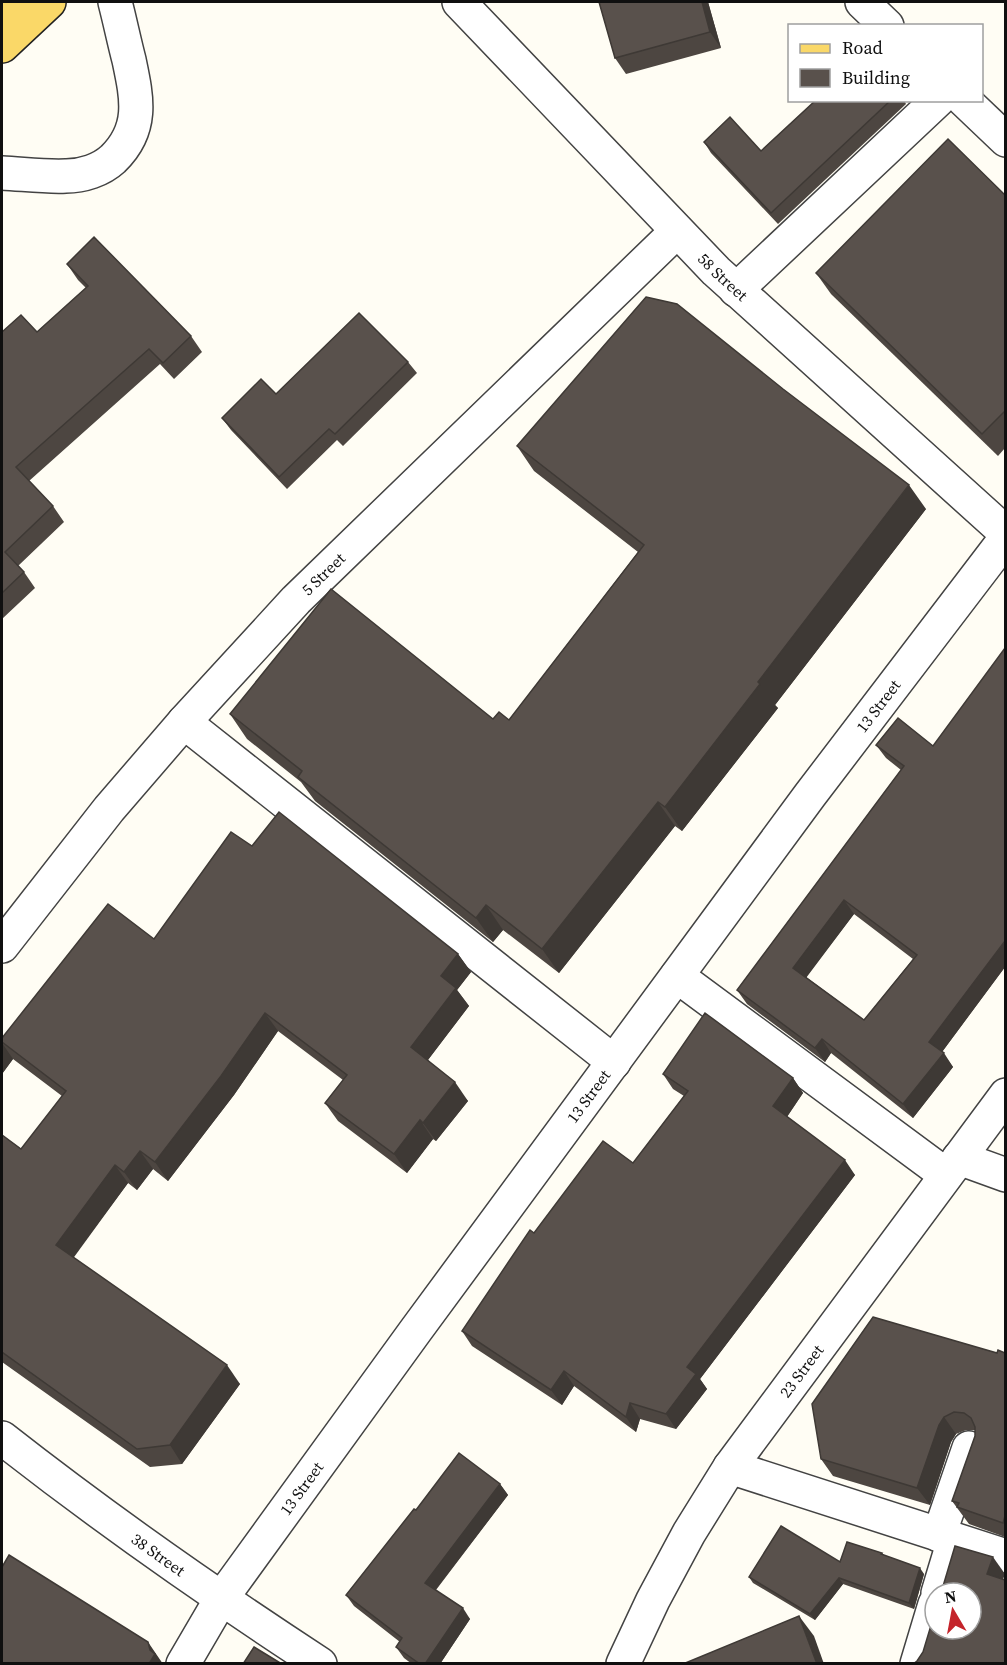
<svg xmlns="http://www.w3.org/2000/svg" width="1007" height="1665" viewBox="0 0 1007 1665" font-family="'Source Serif 4',serif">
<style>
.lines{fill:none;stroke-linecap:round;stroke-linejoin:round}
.minor-casing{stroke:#434343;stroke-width:36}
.major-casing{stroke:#212121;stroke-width:36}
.minor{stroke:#fff;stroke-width:33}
.major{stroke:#fad868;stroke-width:33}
.wall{fill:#4d4641;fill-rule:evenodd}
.shaded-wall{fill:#3e3935}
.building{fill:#59514c;stroke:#3e3935;stroke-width:1.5;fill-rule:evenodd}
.labels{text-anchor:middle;stroke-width:6;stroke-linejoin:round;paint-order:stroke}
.street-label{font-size:16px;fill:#101010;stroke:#fff}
</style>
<rect width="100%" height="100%" fill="#fffdf4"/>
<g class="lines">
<defs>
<g id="minor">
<path id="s1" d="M459,2L716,271L1006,533"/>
<polyline points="862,2 887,26"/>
<polyline points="964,100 1006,140"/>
<path d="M2,173C23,174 45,177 66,176C83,176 101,170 113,159C144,129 137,98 129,60C124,41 120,21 115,2"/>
<polyline points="736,290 938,100"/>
<polyline points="184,722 614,1062"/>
<path id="s2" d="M2,946L109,809L184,722L296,600L677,231"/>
<polyline points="677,976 946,1175"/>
<polyline points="959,1158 1006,1175"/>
<path id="s3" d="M2,1438C104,1518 211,1593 320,1664"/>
<polyline points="730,1467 1006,1556"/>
<polyline points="939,1535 969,1448"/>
<polyline points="938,1593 954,1540"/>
<path id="s4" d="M183,1664L221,1599L416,1330L810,795L1006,538"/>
<path id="s5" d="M623,1664L653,1600L689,1533L730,1467L1006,1095"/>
<polyline points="917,1664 935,1604"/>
</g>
<g id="major">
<polyline points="2,12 13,2"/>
<polyline points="2,46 49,2"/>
</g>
</defs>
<use href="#minor" class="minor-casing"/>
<use href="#major" class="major-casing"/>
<use href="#minor" class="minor"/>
<use href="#major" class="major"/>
</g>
<g class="wall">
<polygon points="599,2 708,2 721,48 626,74 615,58"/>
<polygon points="816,100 904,100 906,104 778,224 711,153 704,142 761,151"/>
<polygon points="1005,195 1005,448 998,456 831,294 816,273"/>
<polygon points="67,264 191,336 202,352 174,379 160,364 29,481 53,506 64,522 18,566 24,572 35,588 2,619 2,332 37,332 86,288 78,280"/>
<polygon points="408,362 417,373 343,446 337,440 287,489 231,430 222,418 276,394"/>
<polygon points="517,446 926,509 775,705 778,708 682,831 675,826 559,973 503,930 493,942 315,801 301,782 247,739 230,714 509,720 638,552 534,471"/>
<path d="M898,718L1005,967L942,1052L953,1067L913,1118L831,1053L825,1062L747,1004L737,990L901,770L886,758L876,745ZM854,914L913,959L864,1020L806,977Z"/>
<polygon points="252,846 458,954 471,972 457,990 469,1006 428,1060 468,1101 436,1141 433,1139 407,1173 338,1121 325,1103 343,1080 278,1031 234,1095 168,1181 153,1169 137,1190 128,1183 73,1257 240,1384 182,1464 150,1467 2,1362 2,1135 21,1149 62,1096 13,1059 2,1074 2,1038 154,939"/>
<polygon points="663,1074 793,1078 803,1093 787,1117 855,1175 700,1379 707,1389 676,1429 640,1419 636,1432 574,1386 562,1405 472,1346 462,1331 534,1233 633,1163 684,1096 673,1089"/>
<polygon points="997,1353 1005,1353 1005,1537 969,1524 952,1501 975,1436 975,1430 966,1430 956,1434 951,1442 930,1505 833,1476 821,1459"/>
<polygon points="500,1484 508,1495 436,1590 470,1619 440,1664 412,1664 404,1658 396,1647 400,1642 354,1606 346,1595 416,1510"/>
<polygon points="882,1553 884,1555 924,1574 914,1609 843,1584 815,1620 753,1583 749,1577 840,1562"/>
</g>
<g class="shaded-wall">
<polygon points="702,2 708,2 721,48 710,32"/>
<polygon points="909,485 926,509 775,705 778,708 682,831 665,807 758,682"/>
<polygon points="658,802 675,826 559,973 542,949"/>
<polygon points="844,900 854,914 803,982 793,968"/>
<polygon points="486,905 503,930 493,942 476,918"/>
<polygon points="1005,941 1005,967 939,1056 929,1042"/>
<polygon points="458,954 471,972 457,990 469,1006 424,1065 411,1047 441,976"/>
<polygon points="265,1013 278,1031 234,1095 168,1181 155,1162"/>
<polygon points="822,1039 831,1053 825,1062 815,1048"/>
<polygon points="2,1043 13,1059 2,1074"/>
<polygon points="944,1053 953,1067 913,1118 903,1104"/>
<polygon points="793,1078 803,1093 784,1121 773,1106"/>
<polygon points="455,1082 468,1101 436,1141 423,1123"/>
<polygon points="420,1120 433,1139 407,1173 394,1154"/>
<polygon points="140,1151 153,1169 137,1190 124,1172"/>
<polygon points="845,1160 855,1175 700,1379 707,1389 676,1429 666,1414 687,1367"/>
<polygon points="115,1165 128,1183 69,1264 56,1245"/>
<polygon points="227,1365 240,1384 182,1464 170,1445"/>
<polygon points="564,1371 574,1386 562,1405 551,1390"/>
<polygon points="630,1403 640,1419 636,1432 626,1417"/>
<polygon points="944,1417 956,1434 951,1442 930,1505 917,1488 939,1425"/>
<polygon points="500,1484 508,1495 433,1593 425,1583"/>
<polygon points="993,1557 1005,1574 999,1591 987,1574"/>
<polygon points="920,1568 924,1574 914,1609 909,1603"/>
<polygon points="839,1578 843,1584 815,1620 810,1614"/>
<polygon points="463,1608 470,1619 440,1664 425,1664"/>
<polygon points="799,1616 814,1636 824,1664 817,1664"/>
<polygon points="148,1642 163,1664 149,1664 150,1650"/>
</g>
<g class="building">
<polygon points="599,2 702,2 710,32 615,58"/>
<polygon points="816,100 891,100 771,213 704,142 730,117 761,151"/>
<polygon points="948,139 1005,195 1005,411 982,434 816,273"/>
<polygon points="94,237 191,336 163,363 149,349 16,467 53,506 5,552 24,572 2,593 2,332 21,315 37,332 88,286 67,264"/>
<polygon points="646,297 677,304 783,389 909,485 758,682 760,684 665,807 658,802 542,949 486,905 476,918 298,777 302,771 230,714 331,589 493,719 499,712 509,720 644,545 517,446"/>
<polygon points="359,313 408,362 335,434 329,429 279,477 222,418 261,379 276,394"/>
<path d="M1005,648V941L929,1042L944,1053L903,1104L822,1039L815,1048L737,990L904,766L876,745L898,718L933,746ZM844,900L917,955L864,1020L793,968Z"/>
<polygon points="279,812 458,954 441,976 456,988 411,1047 455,1082 423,1123 420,1120 394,1154 325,1103 347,1075 265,1013 221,1076 155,1162 140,1151 124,1172 115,1165 56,1245 227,1365 170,1445 137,1449 2,1352 2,1135 21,1149 66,1091 2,1042 2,1038 108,904 154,939 231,832 252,846"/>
<polygon points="705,1013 793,1078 773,1106 845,1160 687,1367 696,1374 666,1414 630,1403 626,1417 564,1371 551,1390 462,1331 530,1230 534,1233 603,1141 633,1163 688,1091 663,1074"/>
<polygon points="873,1317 997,1353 998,1350 1005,1353 1005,1516 1003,1523 957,1507 959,1503 952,1501 975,1436 975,1427 971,1418 964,1413 954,1412 944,1417 939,1425 917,1488 821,1459 812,1404"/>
<polygon points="459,1453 500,1484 425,1583 463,1608 425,1664 420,1664 396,1647 402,1638 346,1595 414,1509 416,1510"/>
<polygon points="781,1526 840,1562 847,1542 882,1553 881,1554 920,1568 909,1603 839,1578 810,1614 749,1577"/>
<polygon points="955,1546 993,1557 987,1574 1005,1580 1005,1664 913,1664 917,1661 923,1652 935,1612 935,1629 971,1629 971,1593 941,1593"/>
<polygon points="9,1555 148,1642 150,1650 155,1654 149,1664 2,1664 2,1567"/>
<polygon points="799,1616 817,1664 683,1664"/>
<polygon points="254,1647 282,1664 243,1664"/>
</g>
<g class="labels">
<g class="street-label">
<text dy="6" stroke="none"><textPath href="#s1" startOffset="381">58 Street</textPath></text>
<text dy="6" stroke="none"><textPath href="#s2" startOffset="492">5 Street</textPath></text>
<text dy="6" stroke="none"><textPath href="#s4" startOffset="1184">13 Street</textPath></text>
<text dy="6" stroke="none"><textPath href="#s4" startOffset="698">13 Street</textPath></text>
<text dy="6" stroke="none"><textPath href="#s5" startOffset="344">23 Street</textPath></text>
<text dy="6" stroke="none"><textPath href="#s4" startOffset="212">13 Street</textPath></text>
<text dy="6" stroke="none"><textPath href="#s3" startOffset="195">38 Street</textPath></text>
</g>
</g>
<rect width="1007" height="1665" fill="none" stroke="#101010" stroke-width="6"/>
<rect x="788" y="24" width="195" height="78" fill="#ffffff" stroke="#9f9f9f" stroke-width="1.5"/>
<rect x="800" y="44" width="30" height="9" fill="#fad868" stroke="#9f9f9f" stroke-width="1.5"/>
<text x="842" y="54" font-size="18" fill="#101010">Road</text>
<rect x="800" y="69" width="30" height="18" fill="#59514c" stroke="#9f9f9f" stroke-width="1.5"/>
<text x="842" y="84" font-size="18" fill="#101010">Building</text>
<g transform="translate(953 1611) rotate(350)"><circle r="28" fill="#ffffff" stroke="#9f9f9f" stroke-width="1.5"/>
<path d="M0-4.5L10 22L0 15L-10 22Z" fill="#c4242b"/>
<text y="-9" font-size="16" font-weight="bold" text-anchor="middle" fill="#101010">N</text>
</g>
</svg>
